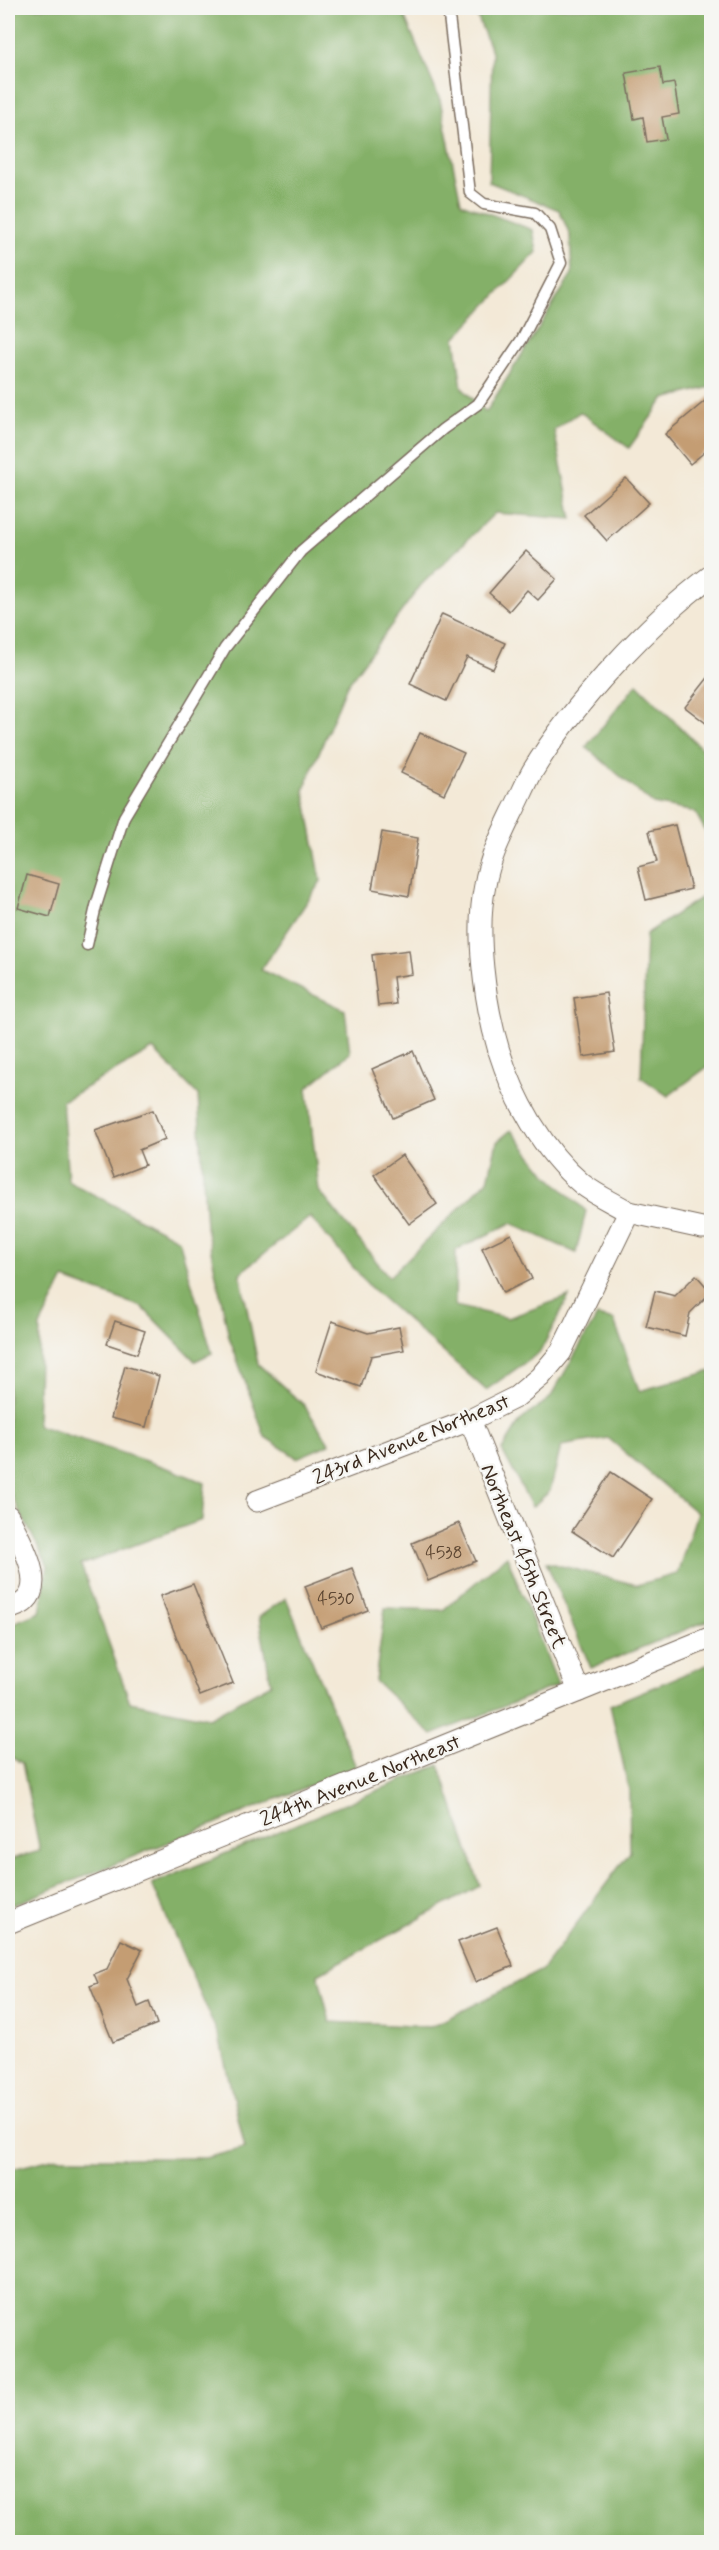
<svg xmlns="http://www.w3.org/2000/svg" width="719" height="2550" viewBox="0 0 719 2550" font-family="Mynerve,sans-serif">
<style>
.forest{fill:#84b068;stroke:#606d43;stroke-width:1.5}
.building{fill:#c49d73}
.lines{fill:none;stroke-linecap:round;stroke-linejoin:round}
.service-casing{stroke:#7b6d5f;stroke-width:13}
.minor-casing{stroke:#7b6d5f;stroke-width:23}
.service{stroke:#fff;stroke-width:10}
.minor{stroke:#fff;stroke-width:21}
.labels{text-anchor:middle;stroke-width:5;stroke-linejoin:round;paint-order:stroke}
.number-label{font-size:18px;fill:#5d4733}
.street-label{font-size:21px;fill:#3b2a1e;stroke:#f6f6f2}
</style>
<rect width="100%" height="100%" fill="#f6f6f2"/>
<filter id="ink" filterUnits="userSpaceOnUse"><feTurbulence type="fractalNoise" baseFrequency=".0167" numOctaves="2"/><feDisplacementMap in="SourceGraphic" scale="12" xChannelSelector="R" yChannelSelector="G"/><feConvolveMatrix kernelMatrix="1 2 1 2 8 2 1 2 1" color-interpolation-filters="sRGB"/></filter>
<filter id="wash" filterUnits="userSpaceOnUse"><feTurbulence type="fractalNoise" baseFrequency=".008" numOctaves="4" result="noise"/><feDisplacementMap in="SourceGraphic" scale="24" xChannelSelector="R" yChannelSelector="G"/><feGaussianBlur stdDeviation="1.35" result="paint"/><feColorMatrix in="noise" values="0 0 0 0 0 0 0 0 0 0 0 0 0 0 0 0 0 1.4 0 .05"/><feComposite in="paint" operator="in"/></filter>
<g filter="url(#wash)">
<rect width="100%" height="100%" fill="#f3e9d7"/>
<g class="forest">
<polygon points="8,8 401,8 440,100 461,203 533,230 537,252 455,338 462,388 486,412 572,274 570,235 559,210 489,182 492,53 474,8 711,8 711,387 664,399 629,448 580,412 554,430 572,519 495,513 421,585 347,685 304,789 321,881 261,970 345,1010 350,1053 307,1088 319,1191 389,1277 488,1180 497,1142 511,1130 547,1175 586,1211 576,1253 511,1223 456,1250 455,1306 508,1318 569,1296 540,1352 486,1390 370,1287 310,1217 240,1273 258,1364 304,1405 330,1444 297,1458 265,1437 229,1337 206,1227 198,1095 153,1049 62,1101 68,1181 179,1240 212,1353 195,1361 142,1307 64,1279 40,1326 37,1425 173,1470 205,1483 202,1520 81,1565 130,1702 209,1718 271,1684 259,1617 286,1598 356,1767 8,1907 8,1860 40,1851 22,1763 8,1756 8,1625 40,1612 48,1566 8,1489"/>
<polygon points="637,684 711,758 711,841 695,812 653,804 586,747"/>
<polygon points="711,891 711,1064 668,1096 641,1077 646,934"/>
<polygon points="597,1316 614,1320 639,1391 711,1371 712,1619 591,1668 546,1562 637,1585 677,1574 697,1513 608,1438 561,1446 550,1491 532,1507 502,1450 520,1421 550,1398"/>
<polygon points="507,1556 558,1685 432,1735 375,1681 385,1608 443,1610"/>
<polygon points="711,1663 711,2542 8,2542 8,2170 56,2158 205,2158 245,2148 219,2037 152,1884 439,1765 480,1886 318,1974 330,2022 431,2027 542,1970 630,1852 629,1790 610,1705"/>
</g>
<g id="blocks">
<g class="building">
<polygon points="660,67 663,85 674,83 679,114 662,117 666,139 647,142 643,117 634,119 626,73"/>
<polygon points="711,396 711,447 690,464 665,434"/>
<polygon points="626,478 649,503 607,541 584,515"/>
<polygon points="526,551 557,579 538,600 527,590 509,611 489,593"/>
<polygon points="442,614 505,643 493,669 467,657 446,701 410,684"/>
<polygon points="711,674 711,727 685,707"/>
<polygon points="420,733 464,753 444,794 401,773"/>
<polygon points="675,825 691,889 646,900 638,867 657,862 649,831"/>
<polygon points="382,832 418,838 409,896 372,889"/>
<polygon points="27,875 59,884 50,917 18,908"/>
<polygon points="409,950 412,974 393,977 396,1004 378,1006 372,955"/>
<polygon points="606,993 615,1052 583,1057 574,998"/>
<polygon points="413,1051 434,1100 393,1118 372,1069"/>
<polygon points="153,1110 165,1139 139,1150 145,1165 114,1177 95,1130"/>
<polygon points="402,1155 437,1204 409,1224 374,1175"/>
<polygon points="511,1234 532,1279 503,1293 482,1248"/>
<polygon points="696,1275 711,1292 690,1313 685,1336 646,1327 655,1291 675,1296"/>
<polygon points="115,1321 145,1331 137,1354 107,1344"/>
<polygon points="332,1321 368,1333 399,1327 404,1350 371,1356 361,1387 316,1371"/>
<polygon points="125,1366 159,1376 146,1427 111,1418"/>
<polygon points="611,1472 652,1499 613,1558 572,1531"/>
<polygon points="459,1523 476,1561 428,1581 412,1543"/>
<polygon points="352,1568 368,1610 321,1628 305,1586"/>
<polygon points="193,1584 233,1683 200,1696 160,1596"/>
<polygon points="497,1927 513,1966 475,1982 458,1942"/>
<polygon points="121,1940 142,1950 127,1979 138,2007 149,2002 157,2024 113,2042 90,1986 98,1983 94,1974 107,1969"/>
</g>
</g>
</g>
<g filter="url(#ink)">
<use href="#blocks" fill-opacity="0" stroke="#7b6d5f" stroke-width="1.5"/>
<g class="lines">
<defs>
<polyline id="service" points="87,945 96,906 124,817 225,648 301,551 443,429 478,404 522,339 561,263 550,229 535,213 484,204 470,193 448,8"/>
<g id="minor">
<path d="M629,1212C614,1203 596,1195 582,1184C543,1151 514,1099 499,1051C485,1005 475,933 485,885C489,860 501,836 512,813C519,800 525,785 532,772C573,704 648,623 712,575"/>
<polyline points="470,1420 579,1691"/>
<polyline points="257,1501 470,1420 516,1397 540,1377 561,1352 629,1212 702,1228 712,1228"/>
<path d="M8,1516C17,1535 47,1582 25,1601C21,1605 13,1607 8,1609"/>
<polyline points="8,1923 712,1637"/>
</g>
</defs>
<use href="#service" class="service-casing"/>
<use href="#minor" class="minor-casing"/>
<use href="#service" class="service"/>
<use href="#minor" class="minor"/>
</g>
</g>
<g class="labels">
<g class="number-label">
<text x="444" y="1558">4538</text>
<text x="336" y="1604">4530</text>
</g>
<g class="street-label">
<text transform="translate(411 1439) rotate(-22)" y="7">243rd Avenue Northeast</text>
<text transform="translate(524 1556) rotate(68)" y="7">Northeast 45th Street</text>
<text transform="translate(360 1780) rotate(-22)" y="7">244th Avenue Northeast</text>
</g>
</g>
<rect width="719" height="2550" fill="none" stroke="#f6f6f2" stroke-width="30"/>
</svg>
